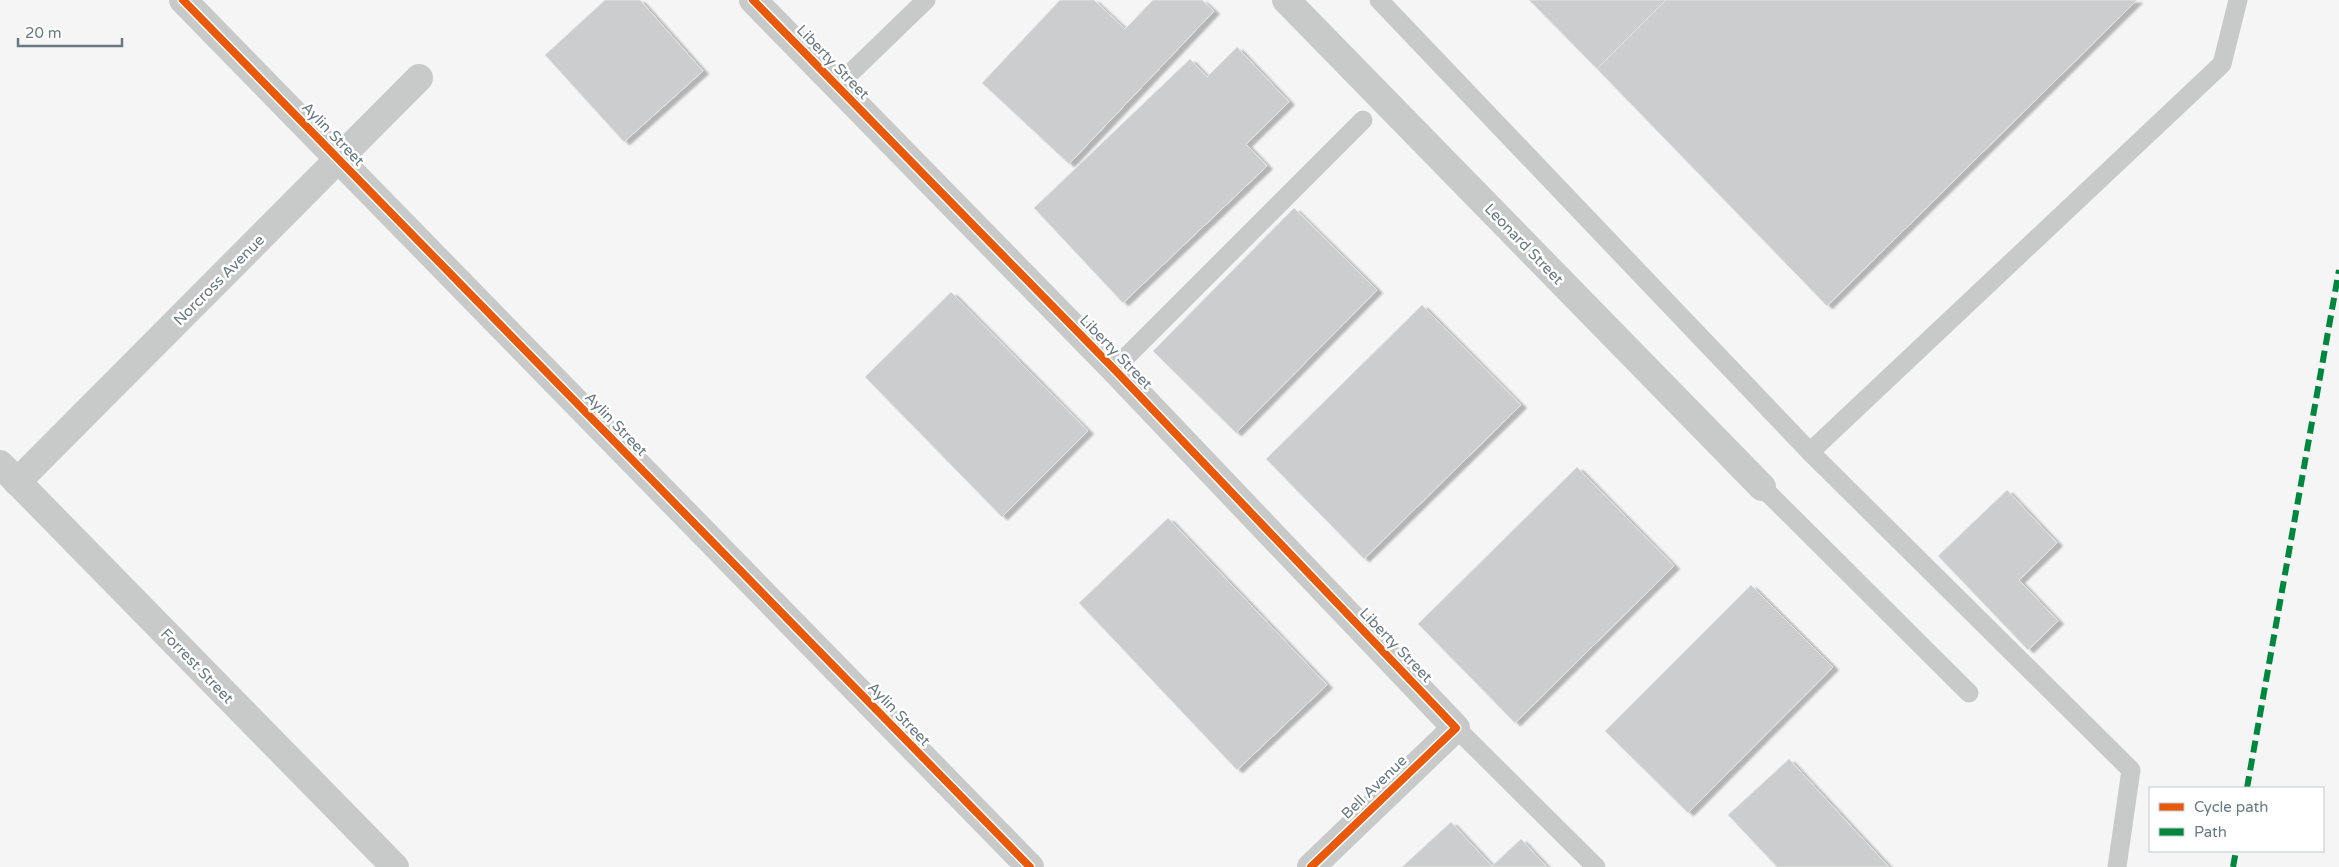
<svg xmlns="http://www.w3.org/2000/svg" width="2339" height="867" viewBox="0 0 2339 867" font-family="'Varela Round',sans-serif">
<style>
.building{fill:#cccdce;stroke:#e4e4e4;filter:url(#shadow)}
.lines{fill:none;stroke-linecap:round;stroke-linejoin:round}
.lane{stroke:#c8caca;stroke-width:19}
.street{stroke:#c8caca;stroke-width:28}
.quiet{stroke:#00873e;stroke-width:6;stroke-dasharray:12 6;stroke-linecap:butt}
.cycleway-casing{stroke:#fff;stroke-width:11}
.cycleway{stroke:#e8590c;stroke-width:8}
.labels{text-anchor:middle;stroke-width:5;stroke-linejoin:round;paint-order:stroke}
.street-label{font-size:15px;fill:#687982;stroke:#fff}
</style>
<defs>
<filter id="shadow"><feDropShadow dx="5.5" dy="3" stdDeviation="1" flood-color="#0004"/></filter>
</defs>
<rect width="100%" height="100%" fill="#f5f5f5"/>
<g class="building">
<polygon points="605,0 640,0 703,71 624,142 545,55"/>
<polygon points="1060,0 1094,0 1125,29 1153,0 1202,0 1214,11 1069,164 982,83"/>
<polygon points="1529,0 1666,0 1597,69"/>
<polygon points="1666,0 2137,0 1827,306 1597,69"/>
<polygon points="1237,47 1289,102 1246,144 1267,166 1123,303 1034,208 1190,59 1207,77"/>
<polygon points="1294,208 1377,290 1236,433 1153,351"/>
<polygon points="951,292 1088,431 1002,517 865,377"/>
<polygon points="1422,305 1521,405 1364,559 1266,459"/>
<polygon points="1577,467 1674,566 1515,723 1418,624"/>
<polygon points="2007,490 2057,543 2019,580 2058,621 2028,650 1938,556"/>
<polygon points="1168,518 1327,685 1237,770 1079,603"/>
<polygon points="1751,585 1833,667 1688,813 1605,731"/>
<polygon points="1789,759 1889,867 1777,867 1728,815"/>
<polygon points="1451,822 1492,866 1521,839 1547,867 1402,867"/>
</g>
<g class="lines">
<g class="lane">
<polyline points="1379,0 1810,452 2131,770 2117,867"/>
<polyline points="837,86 926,0"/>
<polyline points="1114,369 1363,120"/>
<polyline points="1810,452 2222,64 2238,0"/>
<polyline points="1762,487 1969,693"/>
<polyline points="1456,728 1596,867"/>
</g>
<g class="street">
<polyline points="183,0 1030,867"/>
<polyline points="753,0 1114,369 1456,728 1311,867"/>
<polyline points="1286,0 1762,487"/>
<polyline points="0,464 395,867"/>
<polyline points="17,482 419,78"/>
</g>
<g class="quiet">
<polyline points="2247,788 2339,270"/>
<polyline points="2233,867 2236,851"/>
</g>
<defs>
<g id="cycleway">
<polyline points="183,0 1030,867"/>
<polyline points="753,0 1114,369 1456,728 1311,867"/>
</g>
</defs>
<use href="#cycleway" class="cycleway-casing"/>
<use href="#cycleway" class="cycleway"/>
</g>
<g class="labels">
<g class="street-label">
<text transform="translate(833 62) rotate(46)" y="5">Liberty Street</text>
<text transform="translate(333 134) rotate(46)" y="5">Aylin Street</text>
<text transform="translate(1524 244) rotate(46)" y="5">Leonard Street</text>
<text transform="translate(219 280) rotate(-45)" y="5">Norcross Avenue</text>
<text transform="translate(1116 352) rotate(46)" y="5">Liberty Street</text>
<text transform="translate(616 424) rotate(46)" y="5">Aylin Street</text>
<text transform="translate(1396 645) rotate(46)" y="5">Liberty Street</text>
<text transform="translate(197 666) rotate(46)" y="5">Forrest Street</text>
<text transform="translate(899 714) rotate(46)" y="5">Aylin Street</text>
<text transform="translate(1374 787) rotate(-44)" y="5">Bell Avenue</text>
</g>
</g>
<rect x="2149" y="787" width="175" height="65" fill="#ffffff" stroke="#c3c9cd"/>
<rect x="2159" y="803" width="25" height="8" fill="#e8590c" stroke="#c3c9cd"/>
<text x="2194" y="812" font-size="15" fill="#687982">Cycle path</text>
<rect x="2159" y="828" width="25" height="8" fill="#00873e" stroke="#c3c9cd"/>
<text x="2194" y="837" font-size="15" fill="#687982">Path</text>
<path d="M18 38v8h104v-8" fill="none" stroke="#687982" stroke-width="2.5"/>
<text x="25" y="38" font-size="15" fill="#687982" stroke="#ffffff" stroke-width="4" paint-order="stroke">20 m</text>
</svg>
